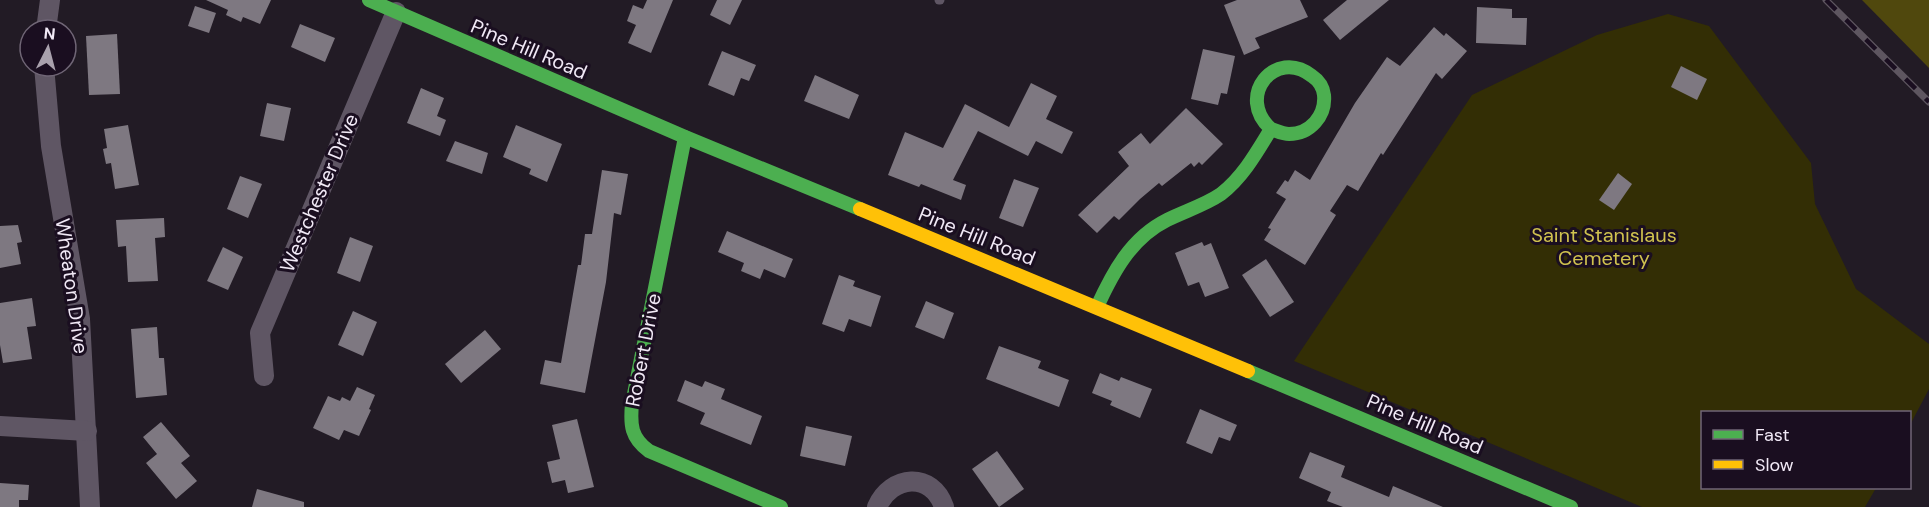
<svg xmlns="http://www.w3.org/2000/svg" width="1929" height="507" viewBox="0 0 1929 507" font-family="'DM Sans',sans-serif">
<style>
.green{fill:#332e05}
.forest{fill:#50480d}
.building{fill:#7e7881}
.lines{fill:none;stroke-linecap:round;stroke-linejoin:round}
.lane{stroke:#5f5664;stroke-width:9}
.street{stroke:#5f5664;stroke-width:20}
.fast{stroke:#4caf50;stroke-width:14}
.slow{stroke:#ffc107;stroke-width:14}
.rail-casing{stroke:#5e5660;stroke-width:7}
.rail{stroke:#1a0e20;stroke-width:4.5;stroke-dasharray:14;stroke-linecap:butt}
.labels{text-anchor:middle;stroke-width:6;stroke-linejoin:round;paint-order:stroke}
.street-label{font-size:20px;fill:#f1e9f6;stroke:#1a0e20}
.park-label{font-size:20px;fill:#d0c24f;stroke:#1a0e20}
</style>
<rect width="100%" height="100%" fill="#221b25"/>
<polygon class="green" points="1668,14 1709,26 1811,163 1815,204 1856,289 1929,344 1929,389 1910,425 1910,412 1702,412 1702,488 1876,488 1865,507 1642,507 1294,361 1472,95 1597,35"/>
<polygon class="forest" points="1862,0 1929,0 1929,68"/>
<g class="building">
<polygon points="206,0 271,0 260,24 243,17 241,22 226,15 228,10"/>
<polygon points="647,0 673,0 651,53 628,43 636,25 627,21 633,5 643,9"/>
<polygon points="717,0 742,0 730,25 710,15"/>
<polygon points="1237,0 1300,0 1308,17 1255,38 1260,48 1244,55 1224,5"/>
<polygon points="1347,0 1389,0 1340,40 1323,20"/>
<polygon points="195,6 216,13 209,33 188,26"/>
<polygon points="1477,7 1512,9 1512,18 1527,18 1526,45 1476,43"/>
<polygon points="300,24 335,38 325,62 291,47"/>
<polygon points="1434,27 1444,36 1446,33 1467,51 1442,79 1436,73 1383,155 1381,153 1358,191 1347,185 1330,211 1336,215 1305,265 1264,240 1271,229 1268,228 1286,199 1276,193 1285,180 1288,182 1295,170 1310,180 1355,103 1387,57 1400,66"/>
<polygon points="117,34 120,94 89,95 86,36"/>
<polygon points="1203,49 1235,56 1227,94 1221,93 1218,105 1191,99"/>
<polygon points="722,51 756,65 749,81 741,78 734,96 708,85"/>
<polygon points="1681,66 1707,79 1697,100 1671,87"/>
<polygon points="815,75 859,95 849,119 804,101"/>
<polygon points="1031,83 1057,96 1046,119 1073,132 1062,154 1036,141 1028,156 978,131 953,180 966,185 961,200 921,184 919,187 888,175 905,132 943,148 965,104 1009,127"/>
<polygon points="421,88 444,98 437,116 446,120 440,136 407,123"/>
<polygon points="267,103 291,108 284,141 260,136"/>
<polygon points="1186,108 1223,144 1202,165 1199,162 1194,167 1191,163 1162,186 1159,183 1140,199 1119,220 1114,216 1097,233 1078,215 1129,166 1118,152 1141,133 1150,144"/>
<polygon points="128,125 139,185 115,189 111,163 106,164 103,149 107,148 104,129"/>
<polygon points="516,125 562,144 547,182 529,174 531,169 503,157"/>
<polygon points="455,141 488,153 482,174 446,161"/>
<polygon points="602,170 628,174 621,215 614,213 606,282 585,393 540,384 545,360 561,363 578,265 581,265 585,234 592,234"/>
<polygon points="1618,173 1632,184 1614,210 1599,200"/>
<polygon points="240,176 262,184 248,218 227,209"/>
<polygon points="1014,179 1039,188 1023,227 999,218"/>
<polygon points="164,218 165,237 155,238 158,281 128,282 126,246 118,247 116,220"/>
<polygon points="18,225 22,242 17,243 21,264 0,268 0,226"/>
<polygon points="727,231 793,259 785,278 764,269 760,279 741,271 744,263 718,252"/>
<polygon points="350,237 373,246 360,282 337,273"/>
<polygon points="1202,242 1204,246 1211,243 1229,288 1205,297 1199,282 1188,286 1175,253"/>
<polygon points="223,247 243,257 228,290 207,281"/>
<polygon points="1266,259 1294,302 1270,317 1242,275"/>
<polygon points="839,275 855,281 853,286 881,296 871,327 849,319 844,332 822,324"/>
<polygon points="32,298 36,326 27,327 32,359 3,363 0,345 0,303"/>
<polygon points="926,301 954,313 944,339 915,327"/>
<polygon points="353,311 377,322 363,356 338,345"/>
<polygon points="157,327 159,358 164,358 167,395 136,398 131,329"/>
<polygon points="485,330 501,349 461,383 445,364"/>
<polygon points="999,346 1041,361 1038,368 1069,380 1059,407 986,379"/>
<polygon points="1100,373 1119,381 1121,377 1152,389 1140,418 1110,405 1112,401 1092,393"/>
<polygon points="685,380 702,387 705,381 725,389 721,399 762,416 751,445 700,424 705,413 677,401"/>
<polygon points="357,387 375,395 369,409 371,410 359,436 344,430 339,440 313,428 328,396 340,401 342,397 350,401"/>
<polygon points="1200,409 1237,425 1230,441 1219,437 1212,454 1186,443"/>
<polygon points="577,419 594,487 568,493 565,480 552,483 547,462 560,459 552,425"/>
<polygon points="161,422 190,456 181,463 197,481 176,499 146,463 157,454 143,437"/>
<polygon points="806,426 852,436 845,466 800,456"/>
<polygon points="997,451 1024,489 999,507 972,469"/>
<polygon points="1310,452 1345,466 1341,477 1389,497 1393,486 1443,507 1343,507 1327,501 1331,492 1299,478"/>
<polygon points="0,483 29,485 28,500 19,500 19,507 0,507"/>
<polygon points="257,489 304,502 304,507 252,507"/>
</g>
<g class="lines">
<polyline class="lane" points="939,0 940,0"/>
<g class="street">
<polyline points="46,30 50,0"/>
<polyline points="44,66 51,146 80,319 90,507"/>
<polyline points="264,376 260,333 396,12"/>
<polyline points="0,426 87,431"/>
<path d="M877,507C891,475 932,471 944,507"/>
</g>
<g class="fast">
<polyline points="369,0 685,137 860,209"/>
<path d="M685,137L632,404C630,425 631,438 649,451L781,507"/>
<path d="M1097,307C1113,272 1131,238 1167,220C1185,211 1205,205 1221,194C1243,177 1257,152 1271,129C1235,97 1275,47 1312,76C1318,80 1323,87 1324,95C1326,116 1310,134 1289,134C1283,134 1277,131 1271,129"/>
<polyline points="1248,371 1571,507"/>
</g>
<polyline class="slow" points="860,209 1248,371"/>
<defs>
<polyline id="rail" points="1826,0 1929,102"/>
</defs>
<use href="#rail" class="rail-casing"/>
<use href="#rail" class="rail"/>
</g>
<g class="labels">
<g class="street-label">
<text transform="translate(529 49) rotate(23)" y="7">Pine Hill Road</text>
<text transform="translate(319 193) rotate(-67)" y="7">Westchester Drive</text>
<text transform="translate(977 236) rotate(22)" y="7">Pine Hill Road</text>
<text transform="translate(72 286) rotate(82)" y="7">Wheaton Drive</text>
<text transform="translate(643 350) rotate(-79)" y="7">Robert Drive</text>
<text transform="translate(1425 424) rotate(23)" y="7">Pine Hill Road</text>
</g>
<g class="park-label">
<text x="1604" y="242">Saint Stanislaus<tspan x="1604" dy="23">Cemetery</tspan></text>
</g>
</g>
<rect x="1701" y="411" width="210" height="78" fill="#1a0e20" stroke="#706676" stroke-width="1.5"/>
<rect x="1713" y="430" width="30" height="9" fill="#4caf50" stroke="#706676" stroke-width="1.5"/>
<text x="1755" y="441" font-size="18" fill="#f1e9f6">Fast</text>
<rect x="1713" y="460" width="30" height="9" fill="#ffc107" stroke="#706676" stroke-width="1.5"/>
<text x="1755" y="471" font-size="18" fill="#f1e9f6">Slow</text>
<g transform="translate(48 48) rotate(6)"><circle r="28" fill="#1a0e20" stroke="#706676" stroke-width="1.5"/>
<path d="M0-4.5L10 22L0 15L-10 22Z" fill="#a9a1ad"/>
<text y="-9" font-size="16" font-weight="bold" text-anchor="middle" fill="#f1e9f6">N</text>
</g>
</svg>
